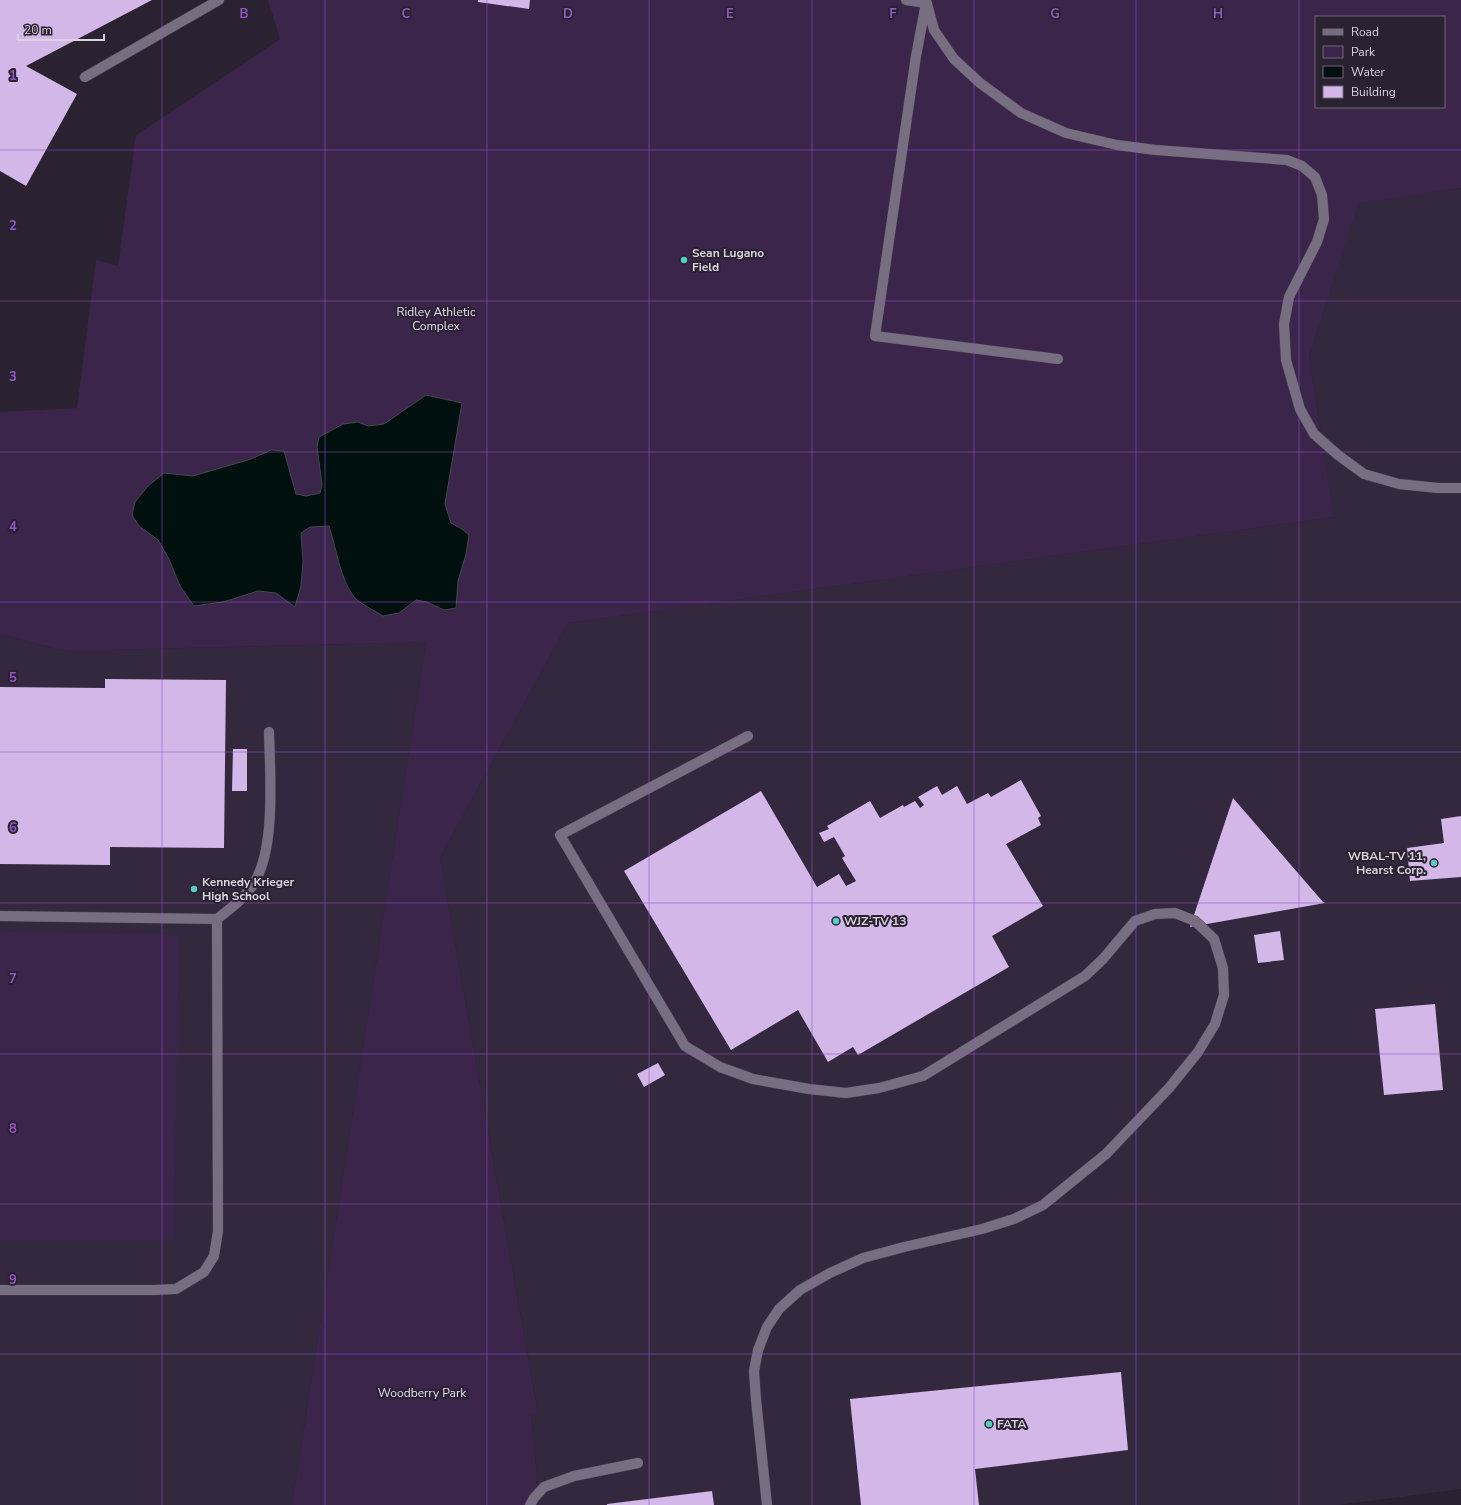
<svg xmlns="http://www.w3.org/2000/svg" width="1461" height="1505" viewBox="0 0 1461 1505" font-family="'Nunito Sans',sans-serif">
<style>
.built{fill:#34283e}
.green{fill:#3b254b;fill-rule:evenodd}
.water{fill:#00100e;stroke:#414a4c}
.building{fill:#d2b7e8}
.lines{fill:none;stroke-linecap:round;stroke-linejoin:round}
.lane-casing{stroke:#463e4c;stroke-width:11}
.street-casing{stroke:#463e4c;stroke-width:11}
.lane{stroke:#786e81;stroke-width:10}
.street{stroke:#786e81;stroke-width:10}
.grid{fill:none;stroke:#9256c7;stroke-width:1;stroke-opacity:0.55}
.poi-dot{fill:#58cec0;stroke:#2a2131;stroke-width:1.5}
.labels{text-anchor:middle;stroke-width:4;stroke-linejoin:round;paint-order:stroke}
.poi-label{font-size:12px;font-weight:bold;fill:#d9d3de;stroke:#2a2131;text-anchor:start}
.park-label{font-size:12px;fill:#e8d9f6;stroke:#2a2131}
.grid-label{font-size:13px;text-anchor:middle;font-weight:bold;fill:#9256c7;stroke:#2a2131;stroke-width:4;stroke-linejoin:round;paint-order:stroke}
</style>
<rect width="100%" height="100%" fill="#2a2131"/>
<g class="built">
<polygon points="1461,188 1461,1489 1338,1505 540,1505 531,1414 538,1413 440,858 568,623 1334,517 1309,357 1359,202"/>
<polygon points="0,634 64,651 426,642 292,1505 0,1505"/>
</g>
<g class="green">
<path d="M268,0H1461V188L1359,203L1309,357L1334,517L568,623L440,858L538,1414L531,1415L540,1505H292L426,642L64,651L0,634V412L77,408L96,260L118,266L136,135L280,39ZM1316,17H1444V107H1316Z"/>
<polygon points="0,931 167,935 179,938 174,1240 3,1240 0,1242"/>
</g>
<path class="water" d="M426,395L462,403L445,504L451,523L462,529L469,535L466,554L458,581L456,608L444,610L427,602L416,600L399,613L383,616C375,611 359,603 354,597C340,579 336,547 329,526L310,527L301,533L303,562L301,586L295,607L276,593L258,591L223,602L194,606L180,586L169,559L158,540L139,526L132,515L135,502L148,486L164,473L193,476L251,459L271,450L284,451L296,494L306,496L320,493L322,485L317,447L319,437L343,424L358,422L368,426L384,424Z"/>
<g class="building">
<polygon points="0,0 152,0 26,66 77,94 26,186 0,171"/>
<polygon points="478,0 530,0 529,9 478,2"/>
<polygon points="105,679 226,680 224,848 110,847 110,865 0,864 0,687 105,688"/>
<polygon points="233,749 247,749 247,791 232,791"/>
<polygon points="1021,780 1041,816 1038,818 1041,825 1006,844 1043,906 992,936 1009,967 858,1055 853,1047 828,1062 798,1010 731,1050 624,871 761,791 817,887 839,874 846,886 856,881 842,858 845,856 834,837 824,842 819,833 829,829 827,826 870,801 880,818 903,805 904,807 915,801 920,808 924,805 918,797 937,786 942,795 957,786 967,804 988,793 991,797"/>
<polygon points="1233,798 1323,902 1325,903 1190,927"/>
<polygon points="1461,816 1461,877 1410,881 1407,848 1444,843 1441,819"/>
<polygon points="1280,931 1284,960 1258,963 1254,935"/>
<polygon points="1435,1004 1443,1090 1384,1095 1375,1009"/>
<polygon points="658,1063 665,1075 644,1087 637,1074"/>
<polygon points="1121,1372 1128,1450 975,1469 979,1505 861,1505 850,1399"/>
<polygon points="712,1491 714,1505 607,1505 607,1504"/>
</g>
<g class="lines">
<defs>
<g id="lane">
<polyline points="906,0 926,3 916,56 875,336 1058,359"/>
<polyline points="926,0 934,30 954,59 980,83 1021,113 1066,133 1117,145 1156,150 1287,160 1302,166 1315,177 1322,195 1324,219 1317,242 1289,297 1284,324 1286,360 1300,409 1314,434 1338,455 1364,474 1399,484 1438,488 1461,488"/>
<polyline points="85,77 219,0"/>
<polyline points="748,736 560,835 685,1046 720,1067 753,1079 809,1089 846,1093 879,1088 923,1076 1085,976 1103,959 1135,921 1155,914 1175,913 1195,921 1214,939 1223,968 1224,995 1215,1024 1198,1052 1169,1088 1106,1154 1043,1205 1014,1219 982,1229 904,1247 863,1258 830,1273 800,1290 779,1309 767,1327 758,1350 754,1371 756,1400"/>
<polyline points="0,916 217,919 218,1231 214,1256 204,1272 176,1289 154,1290 0,1290"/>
<path d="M217,919C231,908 245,898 254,883C276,848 270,773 269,732"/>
<polyline points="530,1505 534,1498 544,1487 574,1476 638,1463"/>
</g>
<polyline id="street" points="756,1400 767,1505"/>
</defs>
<use href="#lane" class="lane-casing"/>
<use href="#street" class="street-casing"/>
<use href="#lane" class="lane"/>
<use href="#street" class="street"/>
</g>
<path class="grid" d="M162,0V1505M325,0V1505M487,0V1505M649,0V1505M812,0V1505M974,0V1505M1136,0V1505M1299,0V1505M0,150H1461M0,301H1461M0,452H1461M0,602H1461M0,752H1461M0,903H1461M0,1054H1461M0,1204H1461M0,1354H1461"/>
<g class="poi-dot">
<circle cx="684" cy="260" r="4"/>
<circle cx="1434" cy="863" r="4"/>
<circle cx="194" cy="889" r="4"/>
<circle cx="836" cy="921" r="4"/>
<circle cx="989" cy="1424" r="4"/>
</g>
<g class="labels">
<g class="poi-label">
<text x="692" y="257">Sean Lugano<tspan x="692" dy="14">Field</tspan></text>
<text x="1426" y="860" text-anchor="end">WBAL-TV 11,<tspan x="1426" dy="14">Hearst Corp.</tspan></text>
<text x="202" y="886">Kennedy Krieger<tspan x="202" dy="14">High School</tspan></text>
<text x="844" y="925">WJZ-TV 13</text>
<text x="997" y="1428">FATA</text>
</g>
<g class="park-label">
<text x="436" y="316">Ridley Athletic<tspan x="436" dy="14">Complex</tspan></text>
<text x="422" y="1397">Woodberry Park</text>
</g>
</g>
<g class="grid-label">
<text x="244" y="18">B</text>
<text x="406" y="18">C</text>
<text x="568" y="18">D</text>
<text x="730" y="18">E</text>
<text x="893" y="18">F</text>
<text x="1055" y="18">G</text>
<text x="1218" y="18">H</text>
<text x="13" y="80">1</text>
<text x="13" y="230">2</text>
<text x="13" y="381">3</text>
<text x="13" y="531">4</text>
<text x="13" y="682">5</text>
<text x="13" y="832">6</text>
<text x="13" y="983">7</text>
<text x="13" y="1133">8</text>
<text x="13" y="1284">9</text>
</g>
<rect x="1315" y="16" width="130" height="92" fill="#2a2131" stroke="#706876"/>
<rect x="1323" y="29" width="20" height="6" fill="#786e81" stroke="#706876"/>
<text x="1351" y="36" font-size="12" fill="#d9d3de">Road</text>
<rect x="1323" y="46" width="20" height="12" fill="#3b254b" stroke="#706876"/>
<text x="1351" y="56" font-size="12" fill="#d9d3de">Park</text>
<rect x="1323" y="66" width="20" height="12" fill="#00100e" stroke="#706876"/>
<text x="1351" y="76" font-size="12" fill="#d9d3de">Water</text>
<rect x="1323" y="86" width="20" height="12" fill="#d2b7e8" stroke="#706876"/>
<text x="1351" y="96" font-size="12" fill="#d9d3de">Building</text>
<path d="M18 34v6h86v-6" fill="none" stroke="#d9d3de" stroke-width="2"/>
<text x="24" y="34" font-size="12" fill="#d9d3de" stroke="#2a2131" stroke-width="3" paint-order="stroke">20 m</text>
</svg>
